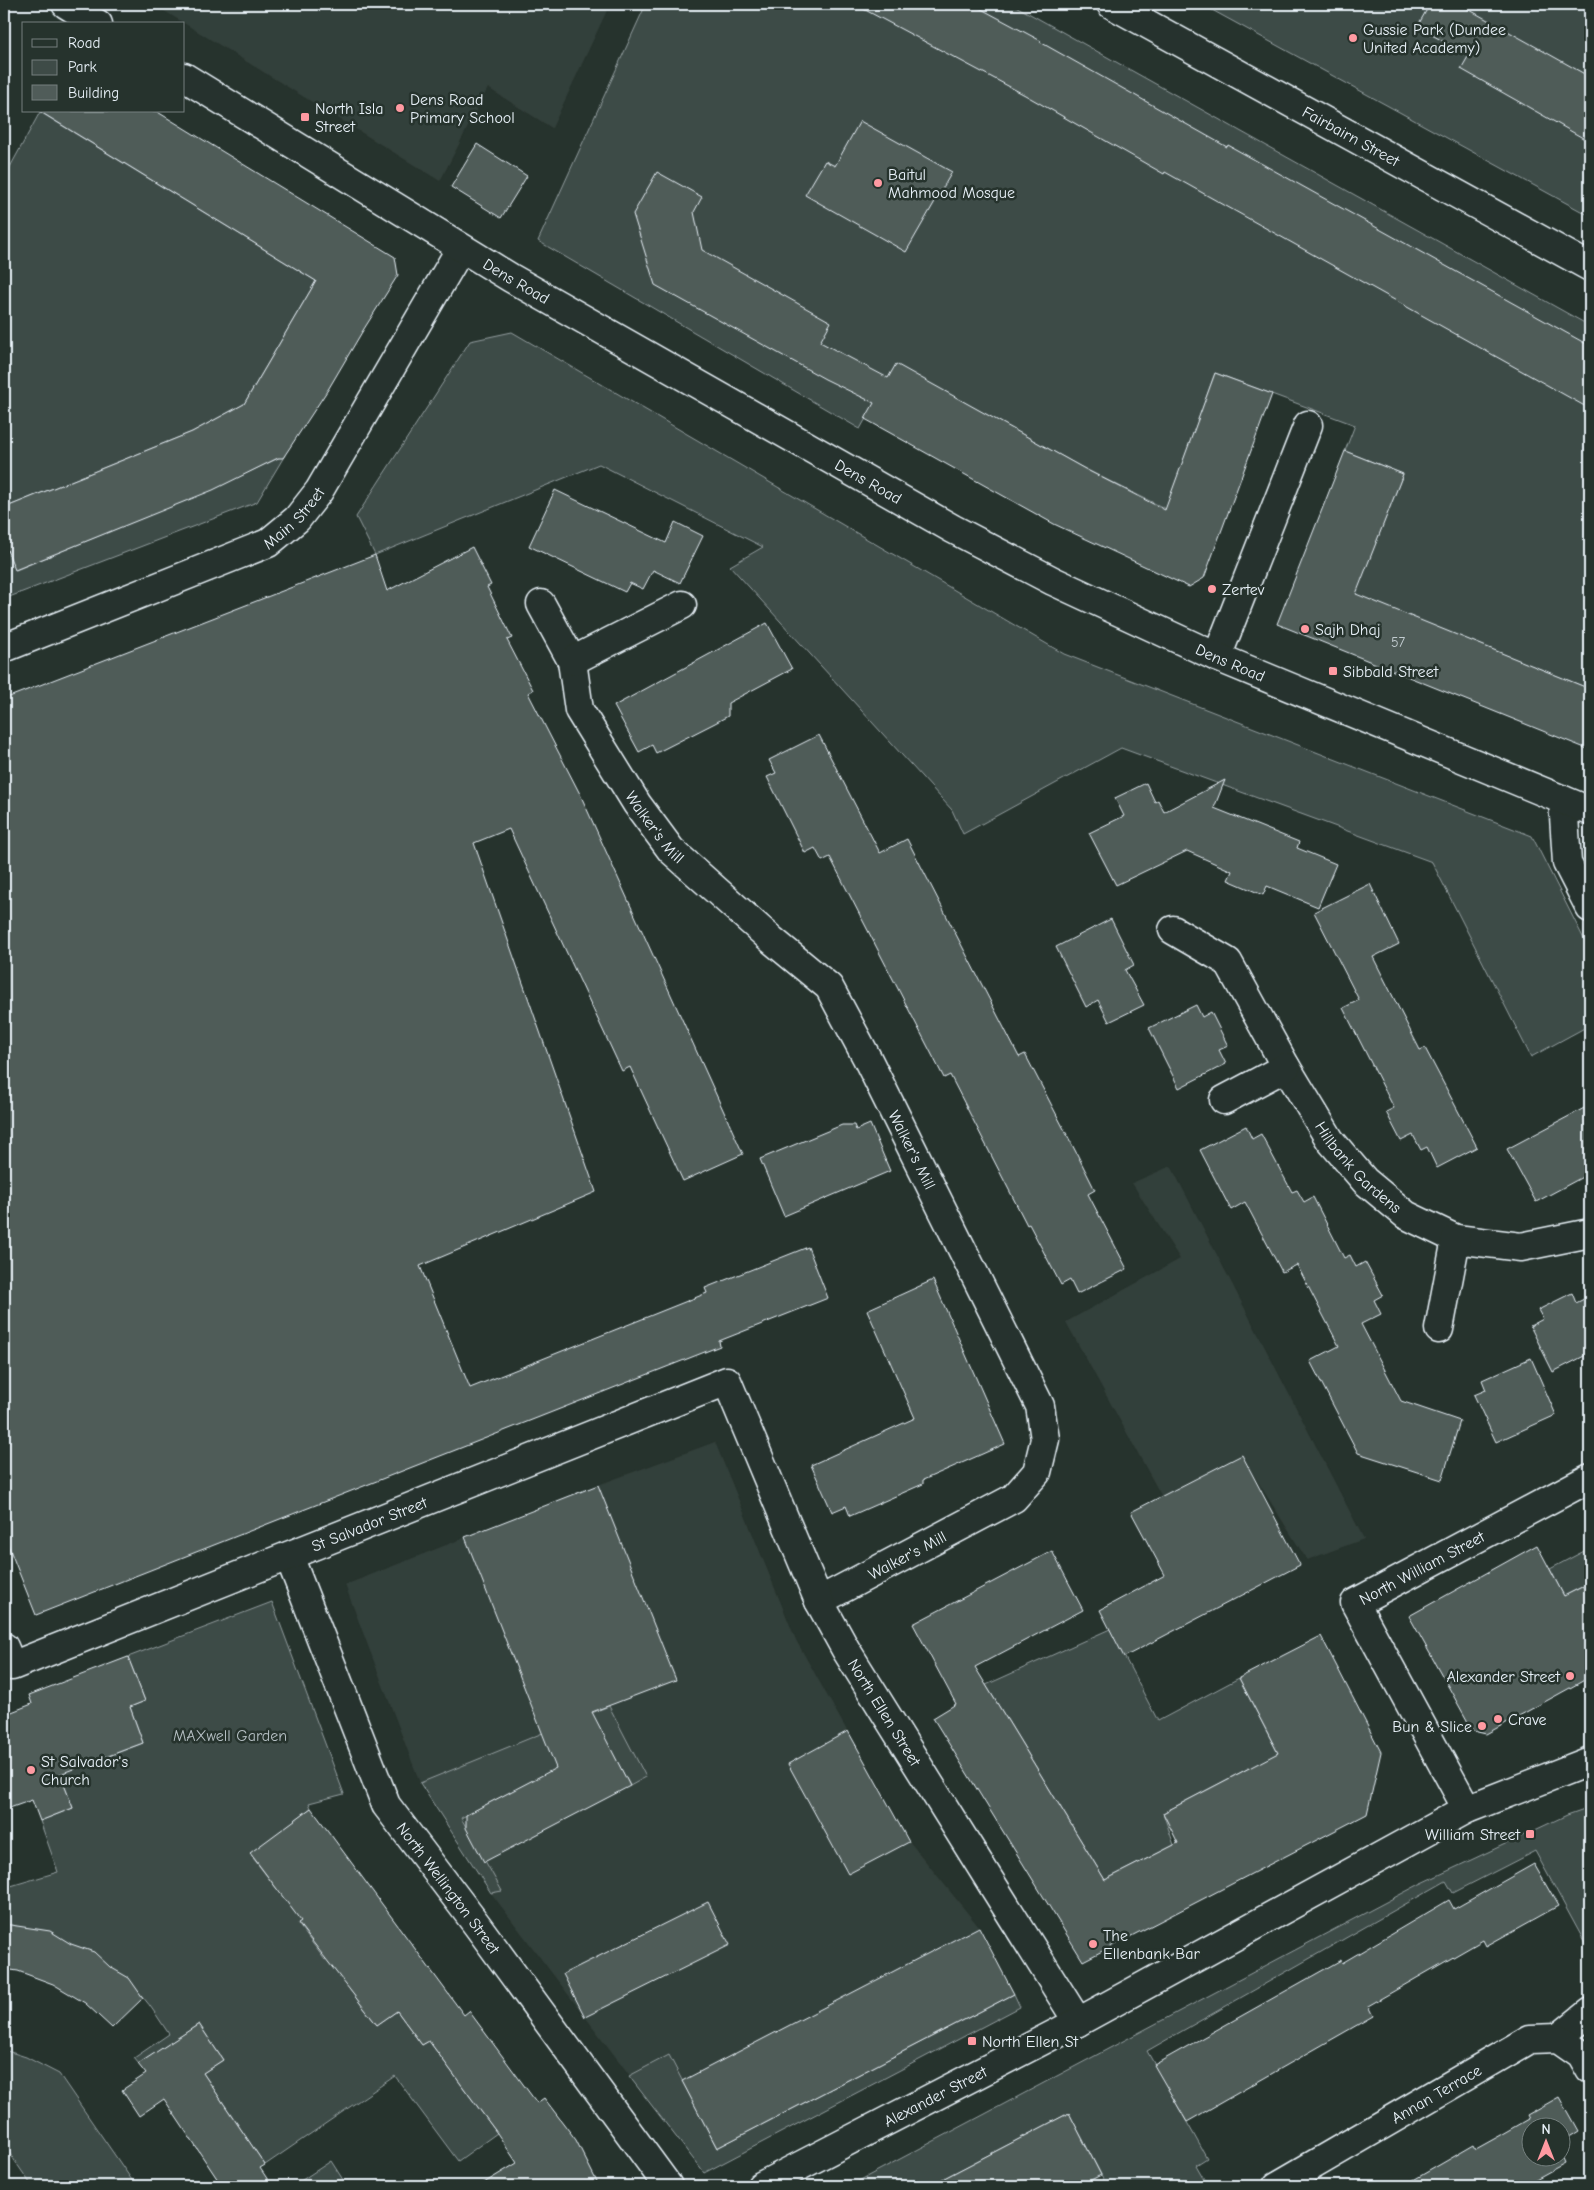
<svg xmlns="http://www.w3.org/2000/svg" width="1594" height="2190" viewBox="0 0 1594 2190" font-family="'Comic Neue',sans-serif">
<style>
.built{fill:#333f3a}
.green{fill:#3e4b47;stroke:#939ea0}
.building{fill:#505c59;stroke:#e8f1f8}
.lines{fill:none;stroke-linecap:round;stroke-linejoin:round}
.minor-casing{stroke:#e8f1f8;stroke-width:31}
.tertiary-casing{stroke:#e8f1f8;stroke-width:31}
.secondary-casing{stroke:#e8f1f8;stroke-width:31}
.minor{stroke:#26332d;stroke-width:28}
.tertiary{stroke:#26332d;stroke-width:28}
.secondary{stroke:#26332d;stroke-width:28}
.poi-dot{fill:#ff9aa2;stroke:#26332d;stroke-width:2}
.labels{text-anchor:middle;stroke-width:5;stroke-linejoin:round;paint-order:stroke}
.number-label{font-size:14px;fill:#c2ccd0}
.poi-label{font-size:16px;fill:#e8f1f8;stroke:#26332d;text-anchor:start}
.street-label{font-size:16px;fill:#e8f1f8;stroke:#26332d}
.park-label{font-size:16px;fill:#b5bfc3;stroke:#26332d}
</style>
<rect width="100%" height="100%" fill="#26332d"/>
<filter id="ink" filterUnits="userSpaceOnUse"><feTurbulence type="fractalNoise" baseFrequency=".02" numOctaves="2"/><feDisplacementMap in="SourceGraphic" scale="10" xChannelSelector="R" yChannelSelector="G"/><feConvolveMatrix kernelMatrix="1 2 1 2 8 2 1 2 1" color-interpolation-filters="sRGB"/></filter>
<g filter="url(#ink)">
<g class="built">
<polygon points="153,4 610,4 552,128 488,88 440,181"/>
<polygon points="1171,1166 1364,1539 1307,1560 1241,1455 1162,1497 1066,1322 1180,1259 1132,1183"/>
<polygon points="715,1442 796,1640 909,1841 979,1927 1020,2007 704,2173 491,1893 420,1783 345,1585 598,1485"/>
</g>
<g class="green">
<polygon points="646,4 1012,4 1590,326 1590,689 1355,595 1403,474 1345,451 1355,425 1215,373 1166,509 1085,469 896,365 860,429 538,241"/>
<polygon points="1201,4 1590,4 1590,216"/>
<polygon points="40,112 316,281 244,404 192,432 4,508 4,178"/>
<polygon points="512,332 1064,654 1532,836 1590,951 1590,1025 1531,1057 1432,862 1121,748 963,834 952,810 730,566 763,547 599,464 375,555 356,517 470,341"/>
<polygon points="285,455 257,502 4,599 4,542 16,570 215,488"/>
<polygon points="1590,1548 1590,1583 1564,1596 1550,1569"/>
<path d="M272,1602L344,1794L309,1803L311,1808L250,1854L277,1889L297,1874L321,1906L298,1924L325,1960L348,1943L350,1990L377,2025L397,2011L422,2045L429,2041L497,2133L458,2161L395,2076L265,2165L203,2073L223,2060L199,2024L139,2064L134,2058L169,2034C160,2021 152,2007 142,1996C104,1958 57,1932 4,1924V1888L58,1872L40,1821L73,1808L47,1740L87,1724L101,1759L143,1743L130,1707L145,1701L128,1657Z"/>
<polygon points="1110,1629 1158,1721 1239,1678 1296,1788 1249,1768 1163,1813 1174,1845 1105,1880 986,1685"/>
<polygon points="609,1706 646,1777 630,1786 607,1742 461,1818 502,1891 491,1893 420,1783"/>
<polygon points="1590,1807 1590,1952 1535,1851 1453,1893 1446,1881 1147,2051 1207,2158 1196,2165 1208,2186 1170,2186 1166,2180 1155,2186 1107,2186 1069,2113 929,2186 849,2186 1420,1884 1567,1815"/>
<polygon points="1014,1994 1020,2007 704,2173 629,2076 669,2055 717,2148"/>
<polygon points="4,2050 26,2057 59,2074 136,2186 32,2186 4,2145"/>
<polygon points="331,2161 347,2186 293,2186"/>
</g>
<g class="building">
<polygon points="854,4 972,4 1041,41 1040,42 1227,147 1228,145 1590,346 1590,409 1165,172 1164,174 1025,95"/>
<polygon points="1430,4 1459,4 1590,77 1590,142 1461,69 1469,55 1417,27"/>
<polygon points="39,111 156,111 395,257 398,275 362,332 329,388 283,458 278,458 213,490 15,570 4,542 4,508 192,432 244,404 316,281"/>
<polygon points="860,121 952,172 906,252 805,195 825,161 835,166"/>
<polygon points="477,144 527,176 501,218 451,187"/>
<polygon points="657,172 702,197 694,212 702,250 831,322 820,342 888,378 896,364 1085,469 1165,510 1215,373 1272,394 1204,578 1189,587 1054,524 865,419 874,403 825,379 655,285 633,214"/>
<polygon points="1345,451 1403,474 1356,594 1590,689 1590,750 1277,624"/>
<polygon points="555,490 666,543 675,522 703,536 680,583 653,570 643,589 630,583 625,592 529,546"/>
<polygon points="472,547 491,585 487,587 512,638 507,640 533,690 528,693 580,794 743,1154 683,1181 630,1067 622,1071 509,829 474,843 596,1192 420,1266 470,1388 707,1293 705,1288 808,1247 828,1298 719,1341 720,1346 36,1615 4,1535 4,699 375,555 387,591"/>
<polygon points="767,623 792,669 728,703 728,716 715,723 656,753 652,745 639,752 614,706"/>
<polygon points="819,735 880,853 907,839 1019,1057 1025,1054 1078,1156 1095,1190 1088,1194 1127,1269 1077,1294 1070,1280 1061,1285 1029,1224 1027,1225 950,1075 944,1078 830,857 822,861 815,848 805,853 767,777 776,773 769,760"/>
<polygon points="1225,780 1214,808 1299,842 1297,848 1336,864 1318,907 1267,886 1263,895 1228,880 1232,871 1187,851 1116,885 1089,833 1124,816 1115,798 1146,783 1155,802 1158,800 1164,812"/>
<polygon points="1370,884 1399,944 1373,957 1420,1050 1425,1048 1477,1147 1437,1168 1427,1147 1421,1150 1413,1135 1401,1141 1386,1112 1394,1108 1343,1008 1359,1000 1314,912"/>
<polygon points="1111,919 1134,965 1125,970 1144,1005 1109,1022 1098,1000 1086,1007 1056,947"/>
<polygon points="1196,1005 1202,1017 1211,1012 1228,1046 1219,1050 1226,1064 1179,1088 1149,1028"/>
<polygon points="1590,1105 1590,1173 1536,1202 1507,1149"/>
<polygon points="870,1124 890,1171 784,1216 760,1159 842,1125 854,1125 856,1130"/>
<polygon points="1246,1126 1252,1139 1261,1134 1292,1192 1297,1190 1304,1202 1313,1197 1344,1258 1350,1255 1356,1267 1365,1262 1383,1295 1374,1300 1381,1314 1361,1324 1401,1401 1460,1421 1442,1480 1358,1453 1310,1361 1339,1346 1297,1265 1282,1272 1245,1202 1231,1210 1200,1150"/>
<polygon points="933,1280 1005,1444 923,1480 923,1484 850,1516 846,1506 832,1512 811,1465 915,1418 867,1310"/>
<polygon points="1572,1293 1576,1303 1590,1296 1590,1353 1553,1372 1530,1326 1543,1319 1538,1310"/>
<polygon points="1531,1358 1556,1415 1496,1442 1474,1395 1486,1390 1482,1380"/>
<polygon points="1242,1455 1300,1565 1124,1657 1100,1610 1165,1575 1131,1512"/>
<polygon points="598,1485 676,1680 592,1712 630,1786 484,1862 466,1828 466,1815 556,1768 465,1537"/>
<polygon points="1537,1545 1564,1596 1590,1583 1590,1677 1486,1734 1473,1731 1409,1616"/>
<polygon points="1052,1551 1083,1610 975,1667 1105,1880 1178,1843 1163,1813 1278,1753 1239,1678 1321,1636 1381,1752 1367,1814 1083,1961 933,1718 956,1704 913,1624"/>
<polygon points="128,1657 145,1701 130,1707 143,1743 60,1774 73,1808 40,1821 32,1800 4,1810 4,1715 32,1704 29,1695"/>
<polygon points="848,1731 909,1842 848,1874 788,1764"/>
<polygon points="311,1808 464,2015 469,2011 537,2103 544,2098 576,2140 599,2186 479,2186 517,2163 497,2133 429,2041 422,2045 397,2011 377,2025 298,1923 301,1921 250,1853"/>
<polygon points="1534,1864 1558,1906 1486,1946 1483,1940 1368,2006 1373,2016 1187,2122 1154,2065 1341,1960 1342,1963 1449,1900 1454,1909"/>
<polygon points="708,1902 730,1945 585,2017 563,1974"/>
<polygon points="4,1924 50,1931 71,1944 94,1952 110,1967 129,1978 143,1998 112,2028 85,2003 53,1984 18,1971 4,1969"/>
<polygon points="979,1927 1014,1994 717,2148 682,2081"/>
<polygon points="199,2024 223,2060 203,2073 265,2165 260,2168 272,2186 222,2186 164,2099 139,2116 122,2090 146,2074 138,2064"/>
<polygon points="1559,2097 1578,2131 1562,2141 1562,2128 1532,2128 1532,2158 1562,2156 1565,2163 1523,2186 1403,2186 1474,2145 1476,2149 1503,2134 1529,2119 1527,2115"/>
<polygon points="1069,2113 1101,2175 1079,2186 929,2186"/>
</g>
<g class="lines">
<defs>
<g id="minor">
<path id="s1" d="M1111,4L1590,267"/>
<path id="s2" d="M541,604L572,661L579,710L637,804L671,850L772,940L829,987L867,1058L1040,1406L1045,1439L1037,1472L1014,1498L819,1601"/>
<path id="s3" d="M4,648L268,543L297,519L319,491L461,248"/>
<polyline points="1217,657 1308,425"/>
<polyline points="572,661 682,605"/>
<polyline points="1563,800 1567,863 1590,908"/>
<path id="s4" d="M1173,930L1228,962L1286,1067L1330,1140L1365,1181L1406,1215L1456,1239L1521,1247L1590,1233"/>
<polyline points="1224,1100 1286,1067"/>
<polyline points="1439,1329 1456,1239"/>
<path id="s5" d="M289,1556L386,1805L477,1925L668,2186"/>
<path id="s6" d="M4,1647L12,1666L727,1381L819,1601L846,1650L1078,2022"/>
<path id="s7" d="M1467,1809L1355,1603L1590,1478"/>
<polyline points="1558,2038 1590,2012"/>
<path id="s8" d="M1277,2186L1530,2039L1558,2038L1581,2054L1590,2070"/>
</g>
<g id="tertiary">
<path id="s9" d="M761,2186L1078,2022L1467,1809L1590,1761"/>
</g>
<g id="secondary">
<polyline points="66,4 98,24"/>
<path id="s10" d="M184,77L511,278L953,529L1053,581L1217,657L1590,811"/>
</g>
</defs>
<use href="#minor" class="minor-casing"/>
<use href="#tertiary" class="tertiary-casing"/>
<use href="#secondary" class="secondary-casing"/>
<use href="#minor" class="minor"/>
<use href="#tertiary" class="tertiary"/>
<use href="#secondary" class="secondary"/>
</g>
</g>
<g class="poi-dot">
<circle cx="1353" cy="38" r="5"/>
<circle cx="400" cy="108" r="5"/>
<rect x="300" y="112" width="10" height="10" rx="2.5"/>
<circle cx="878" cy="183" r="5"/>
<circle cx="1212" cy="589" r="5"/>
<circle cx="1305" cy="629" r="5"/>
<rect x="1328" y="666" width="10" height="10" rx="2.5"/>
<circle cx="1570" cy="1676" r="5"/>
<circle cx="1498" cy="1719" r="5"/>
<circle cx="1482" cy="1726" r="5"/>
<circle cx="31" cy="1770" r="5"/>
<rect x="1525" y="1829" width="10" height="10" rx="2.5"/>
<circle cx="1093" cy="1944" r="5"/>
<rect x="967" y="2036" width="10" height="10" rx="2.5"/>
</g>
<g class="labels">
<g class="number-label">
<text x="1398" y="647">57</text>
</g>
<g class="poi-label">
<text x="1363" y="35">Gussie Park (Dundee<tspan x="1363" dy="18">United Academy)</tspan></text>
<text x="410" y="105">Dens Road<tspan x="410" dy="18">Primary School</tspan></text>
<text x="315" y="114">North Isla<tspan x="315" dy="18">Street</tspan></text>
<text x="888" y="180">Baitul<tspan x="888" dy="18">Mahmood Mosque</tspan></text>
<text x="1222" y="595">Zertev</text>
<text x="1315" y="635">Sajh Dhaj</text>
<text x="1343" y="677">Sibbald Street</text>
<text x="1560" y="1682" text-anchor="end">Alexander Street</text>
<text x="1508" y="1725">Crave</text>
<text x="1472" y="1732" text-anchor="end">Bun &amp; Slice</text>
<text x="41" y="1767">St Salvador's<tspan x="41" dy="18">Church</tspan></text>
<text x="1520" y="1840" text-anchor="end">William Street</text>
<text x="1103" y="1941">The<tspan x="1103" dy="18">Ellenbank Bar</tspan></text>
<text x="982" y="2047">North Ellen St</text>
</g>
<g class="street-label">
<text dy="6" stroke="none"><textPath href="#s1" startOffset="274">Fairbairn Street</textPath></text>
<text dy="6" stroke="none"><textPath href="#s10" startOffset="390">Dens Road</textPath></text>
<text dy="6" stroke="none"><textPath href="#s10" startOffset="795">Dens Road</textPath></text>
<text dy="6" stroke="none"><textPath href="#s3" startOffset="320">Main Street</textPath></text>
<text dy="6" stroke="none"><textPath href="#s10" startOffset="1200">Dens Road</textPath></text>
<text dy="6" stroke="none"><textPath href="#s2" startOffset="254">Walker's Mill</textPath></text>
<text dy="6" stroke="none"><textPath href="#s2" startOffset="674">Walker's Mill</textPath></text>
<text dy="6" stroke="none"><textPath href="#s4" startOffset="308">Hillbank Gardens</textPath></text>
<text dy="6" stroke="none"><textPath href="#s6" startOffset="405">St Salvador Street</textPath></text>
<text transform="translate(907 1555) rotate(-28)" y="6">Walker's Mill</text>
<text dy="6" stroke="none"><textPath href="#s7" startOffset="310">North William Street</textPath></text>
<text dy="6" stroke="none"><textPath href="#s6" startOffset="1158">North Ellen Street</textPath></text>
<text dy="6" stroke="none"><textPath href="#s5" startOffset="371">North Wellington Street</textPath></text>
<text dy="6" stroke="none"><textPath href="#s8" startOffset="184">Annan Terrace</textPath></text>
<text dy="6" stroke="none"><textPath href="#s9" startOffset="196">Alexander Street</textPath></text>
</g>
<g class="park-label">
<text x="230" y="1741">MAXwell Garden</text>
</g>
</g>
<rect width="1594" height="2190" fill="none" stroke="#26332d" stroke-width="20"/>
<rect x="10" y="10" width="1574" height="2170" fill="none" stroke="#e8f1f8" stroke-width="2" filter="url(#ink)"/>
<rect x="22" y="22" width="162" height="90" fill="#26332d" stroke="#747f7e"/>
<rect x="32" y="39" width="25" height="8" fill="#26332d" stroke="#747f7e"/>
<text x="68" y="48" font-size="15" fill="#e8f1f8">Road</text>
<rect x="32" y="60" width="25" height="15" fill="#3e4b47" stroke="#747f7e"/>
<text x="68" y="72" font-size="15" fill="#e8f1f8">Park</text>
<rect x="32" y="85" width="25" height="15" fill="#505c59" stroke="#747f7e"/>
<text x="68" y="98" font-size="15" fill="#e8f1f8">Building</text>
<g transform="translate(1546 2142)"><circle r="24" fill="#26332d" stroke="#747f7e"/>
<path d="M0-4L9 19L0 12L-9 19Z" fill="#ff9aa2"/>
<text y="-8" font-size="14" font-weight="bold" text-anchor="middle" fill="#e8f1f8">N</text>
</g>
</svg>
